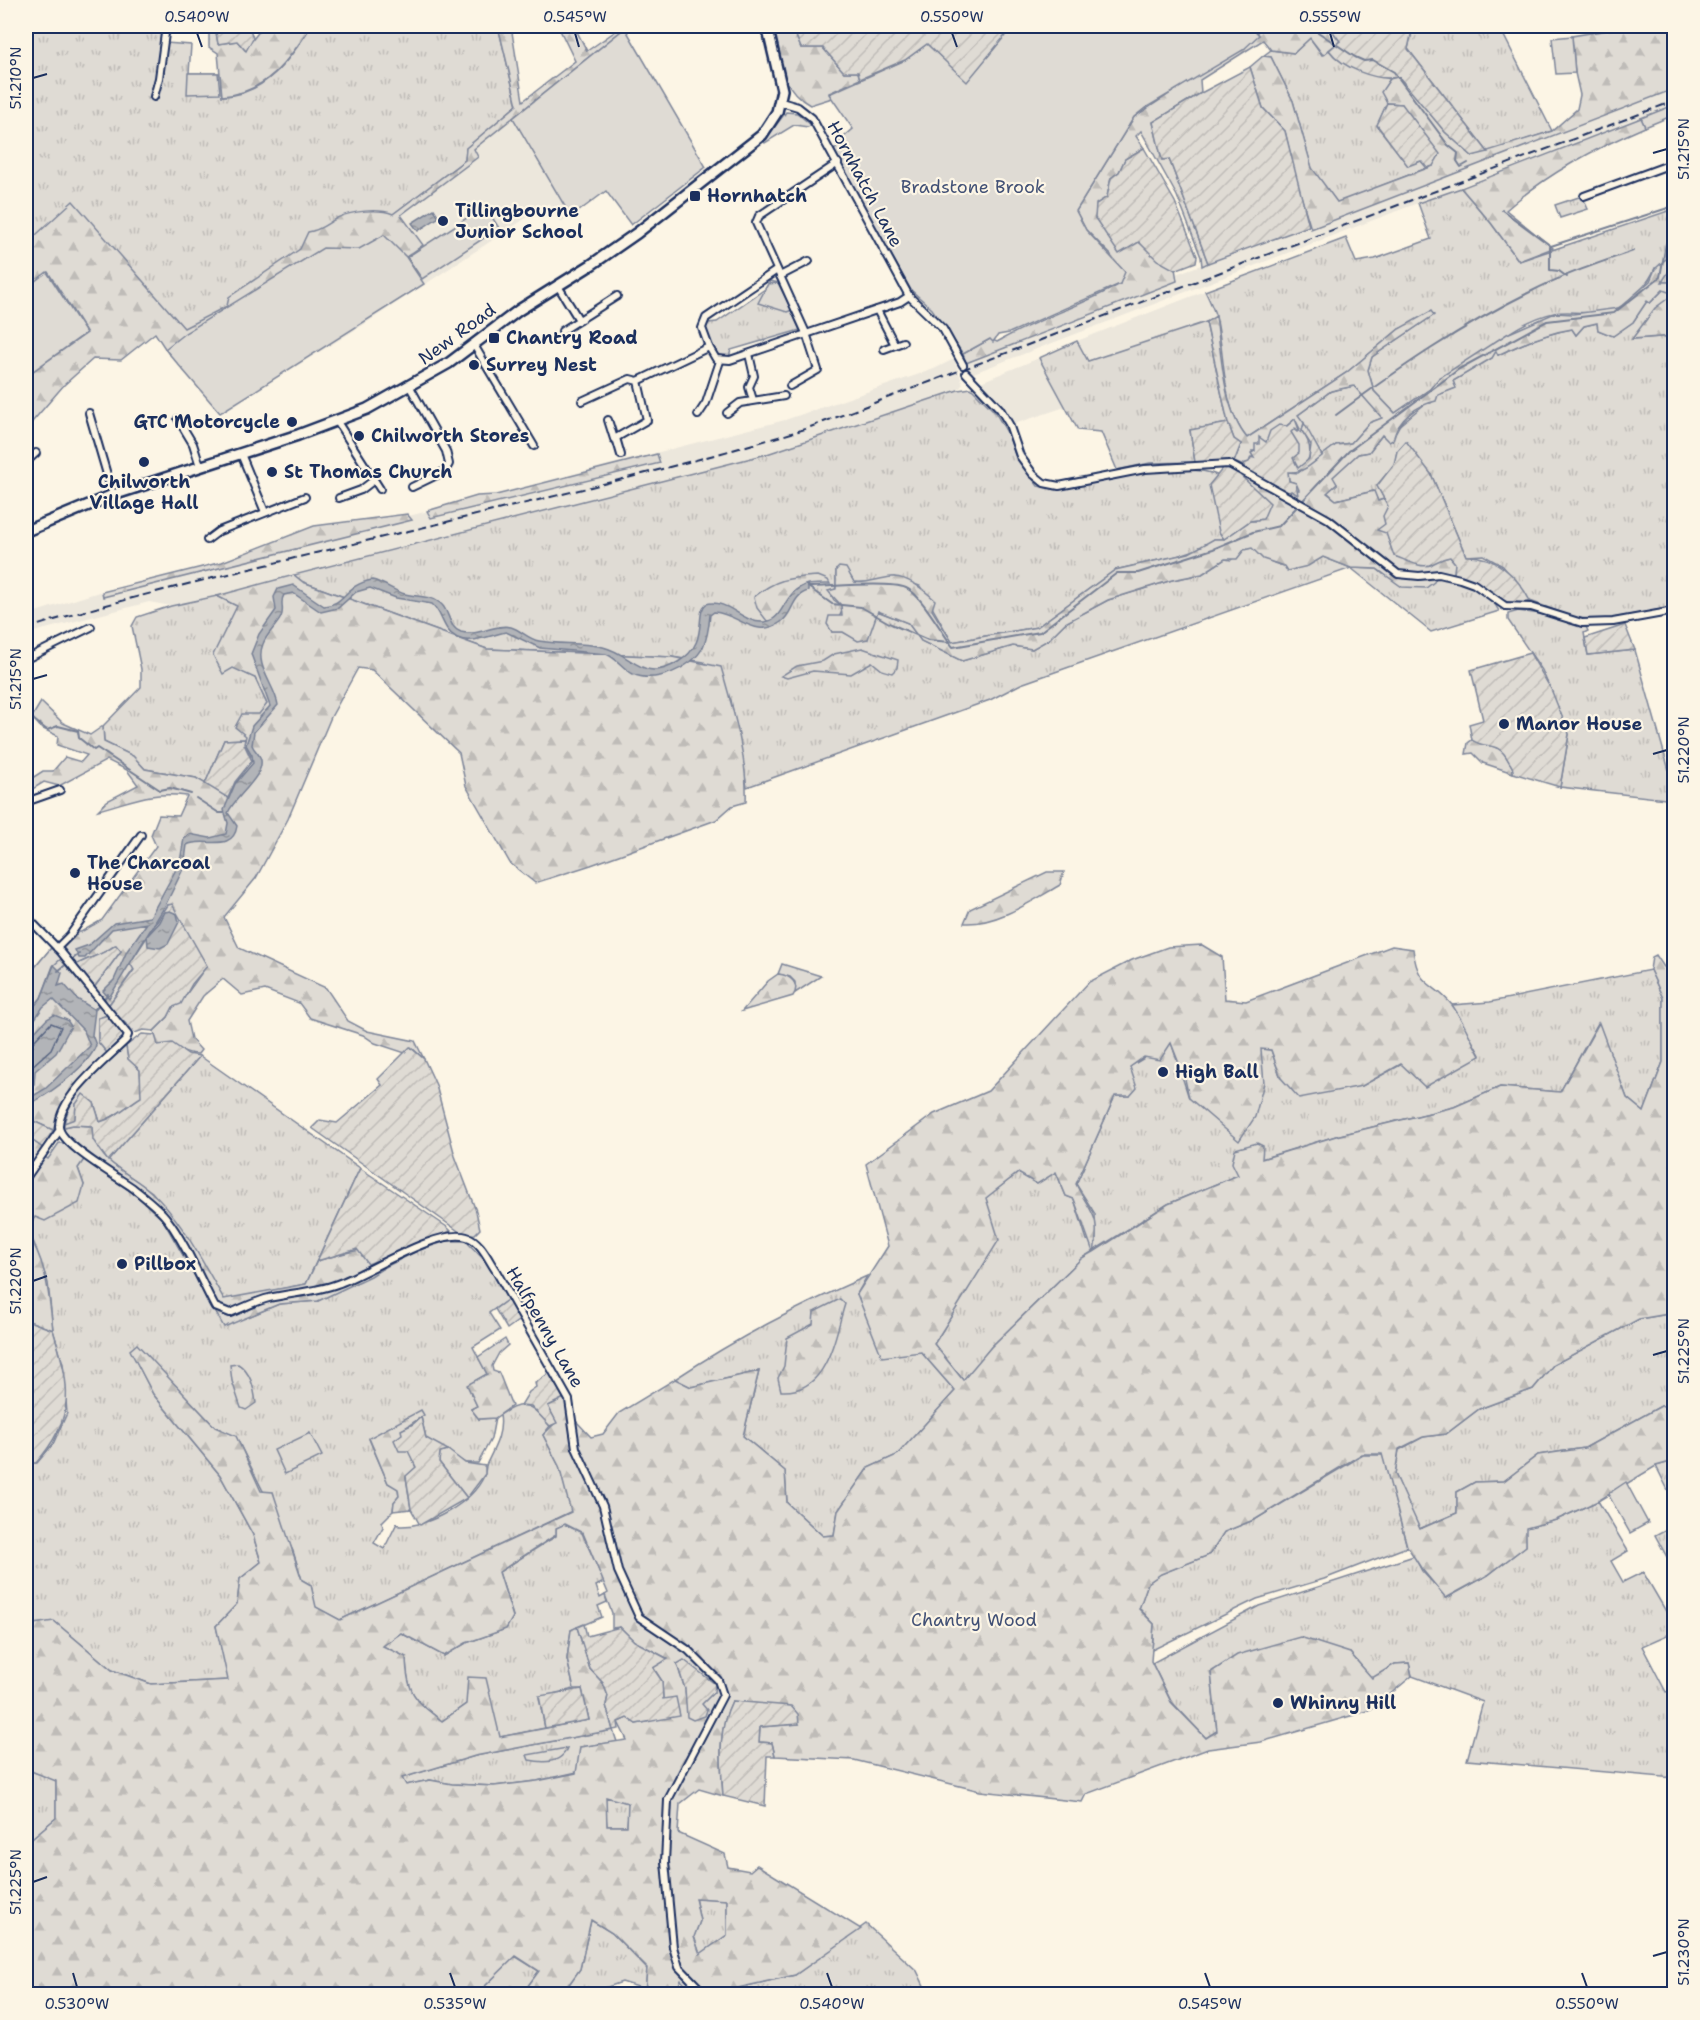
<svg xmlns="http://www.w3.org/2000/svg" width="1700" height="2020" viewBox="0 0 1700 2020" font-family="'Shantell Sans',sans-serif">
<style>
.built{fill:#ece7dc}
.grass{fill:url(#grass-tufts);stroke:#7d8599;stroke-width:1.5}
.forest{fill:url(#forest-firs);stroke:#7d8599;stroke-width:1.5;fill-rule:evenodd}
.park{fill:#dfdbd4;stroke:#7d8599;stroke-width:1.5}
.garden{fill:url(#garden-furrows);stroke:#7d8599;stroke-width:1.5}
.water{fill:url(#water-ripples);stroke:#767f94;stroke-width:1.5}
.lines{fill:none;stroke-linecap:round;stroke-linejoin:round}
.shore{stroke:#576482;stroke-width:1.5}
.stream{stroke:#767f94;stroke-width:2}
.minor-casing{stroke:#1b2f5e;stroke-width:10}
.primary-casing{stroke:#1b2f5e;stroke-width:14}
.minor{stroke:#fcf5e5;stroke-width:6}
.primary{stroke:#fcf5e5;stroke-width:9}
.rail{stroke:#1b2f5e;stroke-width:2;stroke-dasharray:9 4.5;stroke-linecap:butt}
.ticks{fill:none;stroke:#1b2f5e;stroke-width:2}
.poi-dot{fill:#1b2f5e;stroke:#fcf5e5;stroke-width:2}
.labels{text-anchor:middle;stroke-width:4.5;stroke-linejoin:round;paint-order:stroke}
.street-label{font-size:18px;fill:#1b2f5e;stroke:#fcf5e5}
.park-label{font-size:18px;fill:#425176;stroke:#fcf5e5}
.poi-label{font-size:18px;font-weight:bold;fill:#1b2f5e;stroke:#fcf5e5;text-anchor:start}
.neatline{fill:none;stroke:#1b2f5e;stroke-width:2}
.ticks-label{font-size:15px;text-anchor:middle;fill:#1b2f5e}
</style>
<defs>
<pattern id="grass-tufts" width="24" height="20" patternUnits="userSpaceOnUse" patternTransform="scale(1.5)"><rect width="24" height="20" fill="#dfdbd4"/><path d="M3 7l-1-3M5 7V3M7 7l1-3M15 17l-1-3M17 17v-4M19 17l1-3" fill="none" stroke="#bfbcb8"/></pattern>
<pattern id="forest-firs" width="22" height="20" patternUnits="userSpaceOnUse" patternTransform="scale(1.5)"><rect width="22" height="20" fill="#dfdbd4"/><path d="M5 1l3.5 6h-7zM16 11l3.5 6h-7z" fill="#bfbcb8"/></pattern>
<pattern id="garden-furrows" width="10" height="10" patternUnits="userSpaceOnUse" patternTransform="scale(1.5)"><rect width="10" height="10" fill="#dfdbd4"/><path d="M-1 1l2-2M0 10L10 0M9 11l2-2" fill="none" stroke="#bfbcb8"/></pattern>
<pattern id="water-ripples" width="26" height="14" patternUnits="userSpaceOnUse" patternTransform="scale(1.5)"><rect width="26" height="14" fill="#b2b4b8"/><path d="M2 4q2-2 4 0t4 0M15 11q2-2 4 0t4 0" fill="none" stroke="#909399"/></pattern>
</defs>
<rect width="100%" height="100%" fill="#fcf5e5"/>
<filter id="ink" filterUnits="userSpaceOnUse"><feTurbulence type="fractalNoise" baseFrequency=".0167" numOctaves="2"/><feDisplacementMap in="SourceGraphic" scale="12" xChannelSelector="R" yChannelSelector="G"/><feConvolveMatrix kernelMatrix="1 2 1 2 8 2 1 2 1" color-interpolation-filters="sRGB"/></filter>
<g filter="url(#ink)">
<g class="built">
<polygon points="625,28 706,167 631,225 606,191 561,222 549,203 363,325 220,413 165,349 478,158 473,149"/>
<polygon points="1674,89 1674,115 1599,147 1588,138 971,374 966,363 1177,282 1176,274 1309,226 1311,229"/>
<polygon points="1205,291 1216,316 1206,322 1087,361 1077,341"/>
<polygon points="1039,358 1065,407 1014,424 981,382"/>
<polygon points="954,359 963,384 958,390 767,454 217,596 171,606 149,602 26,634 26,615 99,592 209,567 785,420 934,369"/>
</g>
<g class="grass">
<path d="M26,26H162L157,72L149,98L157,99L166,43L191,45L189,73H220L222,96C265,96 291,58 311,26H498L517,105L466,148L465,160L393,214L185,333L26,244Z"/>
<polygon points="1413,26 1499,26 1552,131 1488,152 1408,49"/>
<path d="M1310,38L1322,55L1329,50C1342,68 1369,73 1390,79L1382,92L1387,103L1377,126L1408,165L1421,161L1427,168L1337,203L1312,169L1293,101L1271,57L1263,56L1271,50L1294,53Z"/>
<polygon points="1674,105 1674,115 1645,127 1641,118"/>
<polygon points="786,112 797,113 811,125 808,127 794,125 765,143 764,141"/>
<path d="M1461,188L1491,223L1519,261L1674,209V282H1661L1669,272L1655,268C1649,283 1633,301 1618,308C1599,318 1574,309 1554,313C1510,322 1479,362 1439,378L1430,389L1395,413L1374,391L1368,370L1372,357L1434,315L1399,329L1346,373L1247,438C1220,405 1226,356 1216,317C1213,308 1209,299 1205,291L1346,238L1356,262L1375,259L1431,239L1418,203Z"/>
<polygon points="1582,196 1588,209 1560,218 1555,205"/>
<polygon points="770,281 779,283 800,330 731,350 729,357 716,354 705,330 708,323 717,322 765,289"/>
<path d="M1674,284V294L1670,296L1633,339L1674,336V607L1602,620L1576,618L1530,601L1503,566L1483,555L1466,556L1431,474L1397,451L1395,464L1377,485L1384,499L1378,501L1373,491L1336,500L1327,492L1337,484L1332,477L1358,454L1369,452L1382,435L1385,437L1426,403H1431L1438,395L1455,388L1453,381L1492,358L1496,351L1498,355C1521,344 1547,333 1572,329L1576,335L1584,326L1597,323L1598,330L1613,336L1633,322L1647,301L1650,303L1663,290L1674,288Z"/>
<polygon points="1206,322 1228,423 1190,430 1195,462 1150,463 1117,470 1101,432 1078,430 1039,358 1077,341 1088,361"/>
<polygon points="1354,386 1383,418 1369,423 1351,443 1336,445 1322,456 1298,415 1331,391"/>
<path d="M971,388L995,412L1008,434L1015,455L1038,486C1064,493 1085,483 1110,478C1137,473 1195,464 1219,476V532L1224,539H1214L1204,547L1177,556L1115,570L1037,627L952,642L920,586L894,577L868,584L854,582L850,576L836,570V589L829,591L834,600L841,605L842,611L832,632H843L853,637L871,627L877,611L908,623L921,641L962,661L1013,646L1032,649L1048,640L1065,623L1108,600L1172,580L1202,574L1225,559L1231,560L1244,549L1253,548C1272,569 1299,572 1323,557L1351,568L1377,569L1383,574C1421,576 1478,571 1499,611L1431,632L1351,568L1021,684L990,700L747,787L731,700L704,662L672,657L487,649L303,582L294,575L767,454L958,390Z"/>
<polygon points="217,596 237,606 233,667 255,678 267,704 245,739 224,740 205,784 196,778 145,769 133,756 104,742 103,726 141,687 141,669 132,626 137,617 171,606"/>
<polygon points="1518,611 1541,614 1586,627 1588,631 1584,633 1588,655 1635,650 1674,788 1674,800 1560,787 1569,734 1542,670 1508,620 1508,614"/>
<polygon points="782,964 821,976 795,993 795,982 790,977 778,974"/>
<polygon points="1650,970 1663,998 1663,1062 1644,1112 1627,1098 1598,1023 1560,1092 1500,1087 1454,1107 1336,1136 1261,1159 1238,1175 1168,1204 1082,1258 991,1347 964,1381 934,1344 998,1240 985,1198 1018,1173 1056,1172 1066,1196 1074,1199 1087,1240 1096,1242 1095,1214 1076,1184 1115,1096 1130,1096 1129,1067 1171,1042 1189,1098 1261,1049 1271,1050 1281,1078 1362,1086 1402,1064 1480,1055 1452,1005 1490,1002"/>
<polygon points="200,1056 360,1168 306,1284 224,1300 181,1228 152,1192 108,1161"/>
<path d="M85,1158L137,1196L163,1220L213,1308L248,1317L279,1304L318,1301L419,1250L447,1241H466L488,1264L510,1298L489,1313L500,1330L473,1347L487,1374L468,1385L477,1406L471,1409L479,1419L495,1418L491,1439L478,1463H465L431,1442L426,1438L421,1417L369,1439L388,1483L398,1488L399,1496L394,1502L393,1511L382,1522L383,1527L374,1543L384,1549L397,1523L400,1526C429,1527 472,1503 484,1476C486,1472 485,1467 487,1463C495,1447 503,1433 500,1415C525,1397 532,1406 550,1426L543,1435L559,1466L572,1511L340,1620L315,1607L311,1585L302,1580L293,1551L236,1437L215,1427L137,1345L131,1351L153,1394L220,1475L253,1535L261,1562L240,1579L237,1604L216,1626L229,1680L151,1684L112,1670L55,1622L26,1625V1463H37L53,1444L67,1413L63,1364L53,1330L48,1283L34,1243L26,1229L35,1217L84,1185L78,1168Z"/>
<path d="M867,1276L857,1294L921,1352L955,1391L897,1455L868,1468L838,1511L834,1535L823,1536L787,1503L785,1471L743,1436L759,1371L691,1387L675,1379C740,1336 797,1307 867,1276Z"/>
<polygon points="1674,1313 1674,1404 1661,1406 1585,1448 1538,1455 1504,1481 1475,1482 1457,1492 1457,1513 1419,1529 1395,1474 1399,1450 1423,1437 1446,1434 1479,1409 1533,1389 1553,1365 1639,1319"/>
<polygon points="1363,1455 1383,1455 1407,1547 1324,1579 1257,1599 1152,1650 1154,1624 1139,1608 1148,1583 1160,1574 1209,1555 1224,1532 1256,1519"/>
<polygon points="1674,1461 1674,1502 1656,1466"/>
<polygon points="1598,1501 1628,1551 1611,1561 1623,1582 1643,1572 1674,1625 1674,1632 1642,1646 1666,1692 1674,1690 1674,1778 1467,1760 1483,1702 1412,1676 1409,1663 1395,1664 1372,1679 1350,1653 1211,1672 1217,1731 1206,1738 1171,1701 1152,1663 1259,1606 1414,1556 1422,1571 1447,1598 1488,1575 1526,1546 1525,1528 1556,1520"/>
<path d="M564,1524L582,1533L604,1582L596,1586L600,1598L605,1595L607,1602L598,1606L602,1617L571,1630L567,1659L574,1689L539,1697L545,1728L500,1737L466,1704L442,1721C414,1700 407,1694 406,1657L382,1646L401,1633L444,1656L466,1643L506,1629L513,1616L499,1572L556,1536V1528Z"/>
<polygon points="1674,1525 1674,1558 1667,1557 1655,1535"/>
<polygon points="613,1730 617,1742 581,1747 577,1772 537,1781 494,1786 452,1784 430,1780 406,1785 401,1778 475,1756"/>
<polygon points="26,1769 56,1780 56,1818 26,1843"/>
<polygon points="606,1797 629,1803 627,1826 607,1826 604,1800"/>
<polygon points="695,1898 727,1899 727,1935 700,1955 694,1936 700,1921"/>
<polygon points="591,1920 612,1933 647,1969 645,1994 641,1988 622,1982 587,1994 562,1994 580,1969"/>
<polygon points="866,1924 917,1971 928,1994 711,1994 795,1975"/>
<polygon points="515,1956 539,1971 522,1994 485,1994 483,1988"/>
</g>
<g class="forest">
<path d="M209,26H215L218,44L237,41L245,50L263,26H311C290,59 265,94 222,96L218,53L209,47Z"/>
<path d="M498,26H511L523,101L575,61L558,26H574L587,51L623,26L625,28L474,149L478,157L401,215L423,245L406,257L387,250L359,251L168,353L155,333L121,360L93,359L64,385L26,429V376L87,333L48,272L26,288V244L73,201L184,328L227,306L229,297L300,249L308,232C321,230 326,224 337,218C351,211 379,208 393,214L465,160L466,148L517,105Z"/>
<path d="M772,26H792L801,48H823L844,72H858L860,79L829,93L832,98L810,105C780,89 779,56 772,26Z"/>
<path d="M1251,26H1332L1331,29L1340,41L1323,55L1310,38L1294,53L1271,50L1263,40L1200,80L1201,93L1153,122L1162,160L1169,159L1208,263L1202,266L1201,257L1177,196L1141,131L1136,136L1144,148L1125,159L1119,172L1111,178L1107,197L1095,218C1113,240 1121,230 1140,243C1155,253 1156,259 1175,268L1177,281L966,363L963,354L990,339L997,342C1036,319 1080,307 1120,284L1111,255L1086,230L1076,211L1134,117L1259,35Z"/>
<polygon points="1632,26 1674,26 1674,89 1311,229 1297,183 1285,131 1263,108 1250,67 1263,56 1271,57 1293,101 1312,168 1337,202 1433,166 1402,104 1387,103 1381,92 1390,79 1399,76 1445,132 1472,156 1552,131 1577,109 1580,95 1575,73 1572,36"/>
<path d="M1641,118L1645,127C1594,149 1547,174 1506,210L1553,248L1519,261L1491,223L1461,188Z"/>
<path d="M1666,259L1674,263L1662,282H1674V288L1668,292L1663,290L1650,303L1647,301L1633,322L1613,336L1598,330L1597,323L1584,326L1576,335L1572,329C1546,333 1521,344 1498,355L1496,351L1492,358L1453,381L1456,388L1438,395L1436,401C1417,405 1398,419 1393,440L1389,442L1382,435L1369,452L1358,454L1333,477L1337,484L1327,493L1336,500L1374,491L1378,501L1384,499L1388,506C1380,523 1389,539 1394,556L1431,565L1438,559L1450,557L1455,563L1454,574L1438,571L1434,582L1426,588L1402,587L1377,569L1351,568L1323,557L1308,566L1287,571L1284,566L1263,559L1252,548L1244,550L1237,559H1225L1202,574L1172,580L1108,600L1065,623L1048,640L1032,649L1013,646L962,661L921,641L908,623L878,611L868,639L858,641L843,632H832L827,624L829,616H842L841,605L828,591L836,589V570L839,567L846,568L854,582C868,584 878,578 892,577C908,576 924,590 935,600L932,610L952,642L1037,627L1115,570L1189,553L1214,539H1224L1250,521H1258L1269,503L1241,476V473L1288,497L1291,491L1299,490L1296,483L1289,481L1288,472L1298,473L1336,445L1351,443L1369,423L1382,418L1354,386L1331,391L1298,415L1304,423L1302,431C1311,443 1315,461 1298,468L1294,463L1291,432L1293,429L1297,432L1300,429L1295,419L1267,442L1257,446L1256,451H1252L1256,460L1244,464L1246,467L1234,462L1241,444L1234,439L1228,423L1206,322L1216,316C1221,352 1223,410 1247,438L1346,373L1399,329L1431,311L1434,315L1372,357L1368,370L1374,391L1395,413L1430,389L1439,378L1507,334L1555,313L1573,314L1619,308L1650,281L1655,269Z"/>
<polygon points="1674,294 1674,336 1632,339 1655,308"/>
<polygon points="657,454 660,463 431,518 427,511 477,496 496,495"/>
<polygon points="407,514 412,520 103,597 102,592 222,562 314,526"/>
<path d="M294,575L303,582L487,649L672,657L721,667C733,709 748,759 746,802L732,806L716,820L591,865L535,883L510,863L466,786L459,753L372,670L358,668L331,717L288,819L256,878L224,917L239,948L326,988L348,1021L367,1031L415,1041L424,1059L411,1047L405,1053L375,1043L363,1035L310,1018L299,1003L265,990L242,995L223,979L203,996L187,1021L191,1039L201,1050L198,1054C181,1054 176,1043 157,1045L154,1031L168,1017L173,1007C183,1003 198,976 207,966L168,905L130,963L134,969L108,1006L93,989L121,951L115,945C101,956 89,957 74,966L60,948L75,932H81L102,920L156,846L151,835L159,815L178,816L187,796C149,791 133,801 98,810L107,801L138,785L127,770L107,760L59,786L44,782L26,793V782L43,771H53L65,757L81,762L87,755L57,745L58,736L41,728L32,717L41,702L63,723L90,735L103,726L104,742L133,756L145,769L196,778L228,797C235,782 245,771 251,756L244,744L246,736L235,727L242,714H259L267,704L255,678L233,668L223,674L213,655L237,606L217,596Z"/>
<path d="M818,576L828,580L830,584C781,583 801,596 773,620L767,621L757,608L754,597C777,578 790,578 818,576Z"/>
<polygon points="862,648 898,660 897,668 892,673 882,670 872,662 851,674 813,671 787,678 781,676 797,666 823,661 834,654"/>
<path d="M1472,740C1487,750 1498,740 1508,760C1511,766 1514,766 1513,773L1483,763L1473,753L1466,754L1468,743Z"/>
<path d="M1047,872H1064L1060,885C1032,901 997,925 964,923L970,909Z"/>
<path d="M1202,945L1222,957L1225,999L1246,1001L1392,946L1413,949C1418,989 1432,980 1452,1005C1463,1020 1471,1040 1480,1056L1425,1087L1401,1064L1362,1086L1299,1098L1281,1078L1271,1050L1261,1049L1264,1083L1255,1117L1239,1141L1189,1098L1185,1079L1171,1043L1160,1060L1144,1057L1130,1067L1137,1088L1130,1096H1115L1076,1184C1091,1215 1101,1213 1094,1252L1168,1204L1238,1175L1232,1163L1235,1149L1257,1143L1263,1146L1262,1159L1336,1136L1454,1107L1500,1087L1560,1092L1599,1023L1627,1098L1644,1112L1663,1062V998L1650,970L1652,957L1656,955L1664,967L1673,968L1674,1313L1639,1319L1553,1365L1533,1389L1479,1409L1446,1434L1423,1437L1399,1449L1395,1474L1420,1529L1457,1513V1492L1475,1482L1504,1481L1538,1455L1585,1448L1661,1406L1674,1405V1461L1656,1466L1598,1501L1556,1520L1526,1528V1546L1488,1575L1446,1598L1421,1568L1407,1546L1382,1454H1362L1256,1519L1224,1532L1209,1555L1161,1574L1148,1583L1139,1609L1154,1624L1151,1661L1171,1702L1206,1738L1217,1731L1211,1672L1237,1655L1300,1637L1350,1653L1372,1678L1395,1664L1409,1663L1412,1676L1371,1710L1261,1742L1208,1749L1086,1794L1082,1802L980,1791L854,1760L775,1756L772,1743L759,1742L760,1727L798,1724L760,1704L732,1701C717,1731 721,1763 723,1796L699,1789L680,1804L678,1833L725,1854L728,1867L750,1871L757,1865L861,1929L795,1975L711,1994L705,1991L694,1994L681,1980L674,1994H645L647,1968L612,1933L591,1920L580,1969L562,1994H522L539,1971L516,1956L483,1988L485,1994H26V1843L56,1818V1781L26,1769V1625L54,1621L112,1670L151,1684L228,1680L216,1626L237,1604L240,1579L261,1562L253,1535L220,1475L153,1394L130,1350L137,1344L215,1427L236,1436L261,1491L273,1492L302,1580L311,1585L316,1607L340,1620L571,1512L559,1466L543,1435L556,1422L548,1406L566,1397L570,1423L577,1422L591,1437L603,1434L619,1413L675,1379L691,1387L759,1371L743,1436L785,1471L787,1503L823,1536L834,1535L838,1511L868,1468L897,1455L955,1391L921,1352L882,1357L857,1294L888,1246L866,1164L934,1114L988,1091L1089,982L1132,960L1168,947ZM1056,1172L1066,1196L1074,1199L1093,1252L1082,1258L991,1347L963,1380L934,1344L999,1240L986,1198L1018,1173L1037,1184ZM565,1524L583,1533L608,1593L605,1595L612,1613V1628L620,1627L634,1641L667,1658L653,1667L662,1681L663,1700L647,1722L636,1724L627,1718L618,1722L627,1740L580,1747L576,1773L537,1781L494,1786L452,1784L430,1780L406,1785L402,1778L475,1756L613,1730L606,1705L608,1696L603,1683L590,1669L577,1627L571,1630L567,1659L574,1689H582L589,1720L500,1737L486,1678L468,1677L466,1704L442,1721C414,1700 407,1693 406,1657L383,1646L401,1633L444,1656L466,1643L506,1629L513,1617L499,1572L556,1535V1528ZM677,1664L714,1692L688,1717L685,1689ZM606,1797L628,1803L627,1826H607ZM695,1898L727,1900V1935L700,1954L694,1937L700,1921Z"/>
<polygon points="51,948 108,1015 98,1018 98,1042 108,1054 64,1104 53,1130 31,1120 26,1122 26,978"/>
<path d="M778,974C790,975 801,984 793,996L742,1011L768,981Z"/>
<path d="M126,1046L128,1059L140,1070L142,1097C126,1106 117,1117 100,1122L94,1103L76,1104L75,1120L64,1123C72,1090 100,1067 126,1046Z"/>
<path d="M73,1125L92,1126C93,1162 128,1171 151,1192C183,1220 203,1264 224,1299L306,1284L317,1261C342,1254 376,1240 399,1258L371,1276L318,1301L279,1304L224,1327L163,1220L137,1196L85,1158L78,1168L84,1185L79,1203L45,1221L35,1217L26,1229V1136L43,1148L41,1155L48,1159L59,1143H65L64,1127Z"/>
<path d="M26,1232C47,1260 49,1296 53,1330L26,1320Z"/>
<path d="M840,1299L845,1304C834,1338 828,1394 781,1391L778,1378L784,1366L787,1338L813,1324L814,1312Z"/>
<polygon points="505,1339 508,1345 499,1353 492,1366 493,1371 499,1373 512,1406 495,1418 479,1419 471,1409 477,1406 467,1385 487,1374 478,1357"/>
<path d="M238,1364C251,1372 254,1388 256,1403L246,1410L241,1408L232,1381L230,1365Z"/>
<polygon points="421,1410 424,1415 402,1430 416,1468 406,1477 411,1509 393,1511 394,1502 399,1496 398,1489 388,1483 369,1438"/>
<polygon points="448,1450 465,1463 485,1466 485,1474 467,1498 439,1462 440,1452"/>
<path d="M567,1748C561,1764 543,1763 529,1760L527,1755Z"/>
</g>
<g class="park">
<polygon points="1013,26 1251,26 1259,35 1243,50 1145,108 1134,117 1076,211 1086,230 1125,272 1120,284 1009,333 998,335 993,342 990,339 963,354 932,309 911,290 833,151 838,147 837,143 853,129 829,94 905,60 927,44 967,81"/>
<polygon points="625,28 706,167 631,225 606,191 571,217 513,118"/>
<polygon points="1572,36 1575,73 1556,74 1552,38"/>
<polygon points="188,73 218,73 220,93 187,94"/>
<polygon points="485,206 499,228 422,279 407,257"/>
<polygon points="384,235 406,257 424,284 220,413 165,349 185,333 323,248 359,249"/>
<polygon points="47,272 86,333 26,376 26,288"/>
<polygon points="778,283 792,310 787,312 758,303 768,284"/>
<polygon points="51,948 62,958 53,966 41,998 26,1016 26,978"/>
<polygon points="310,1433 322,1456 285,1474 274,1450"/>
<polygon points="1626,1482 1648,1523 1630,1533 1608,1494"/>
</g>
<g class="garden">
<polygon points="215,26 249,26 253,38 246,51 237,41 218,44"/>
<polygon points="792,26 1013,26 967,82 927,44 905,60 860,79 858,72 844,72 823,48 801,48"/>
<path d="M1332,26H1413L1408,49L1488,152L1472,156L1445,132L1399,77C1377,82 1342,68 1329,50L1340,41L1331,29Z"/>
<polygon points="1250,67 1263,108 1285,131 1309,226 1208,263 1169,159 1162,160 1153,122 1201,93"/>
<polygon points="1387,103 1402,104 1440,154 1433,166 1427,168 1421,161 1408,166 1377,125"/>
<polygon points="1144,148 1175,202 1197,256 1196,262 1175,270 1157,260 1139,242 1119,254 1095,218 1096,204 1107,197 1111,178 1119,172 1125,159"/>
<path d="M1295,419L1300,432L1295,428L1291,432L1299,445V453L1293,458L1298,468L1309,459L1311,445L1302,431L1304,423L1322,456C1310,465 1304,473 1288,472L1289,481L1296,483L1298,495L1291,491L1288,493L1245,468L1243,464L1249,462L1251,457L1254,458L1251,453L1255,451V444H1259V437L1266,442L1270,431L1279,425L1287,426Z"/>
<polygon points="1228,423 1234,439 1241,444 1234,462 1195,462 1190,430"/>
<path d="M1406,441L1431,474L1466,556C1495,555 1517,575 1530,601C1503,613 1479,580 1454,574L1455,563L1450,557C1442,558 1439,561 1432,564C1422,570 1404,559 1394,556L1386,533L1377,530L1385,524L1383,516L1388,506L1377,486L1394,464L1397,451Z"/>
<polygon points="1224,467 1241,473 1241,476 1270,503 1263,519 1250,521 1224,539 1219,532 1209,485"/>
<polygon points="1625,625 1635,650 1588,655 1585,638"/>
<path d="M1530,653L1551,689L1569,734L1560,787L1513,773C1514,766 1511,766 1508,760C1497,740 1487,750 1472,740L1469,724L1483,720L1471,670Z"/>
<polygon points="245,739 244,744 252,761 235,782 228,798 205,784 224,740"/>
<polygon points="172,904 207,966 192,984 181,1004 173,1007 168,1017 154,1031 143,1030 135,1033 108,1006 134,970 130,963 168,905"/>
<path d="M116,945L121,951L93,989L74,966C89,957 101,956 116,945Z"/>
<polygon points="108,1015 124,1037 108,1054 98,1042 98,1018"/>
<path d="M142,1034L155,1035L158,1045L172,1043L188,1054L200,1056L108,1161L93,1140L92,1126L73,1125L64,1127V1123L75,1119L76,1104L83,1094L94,1103L100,1122C117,1117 126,1106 141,1097L140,1070L128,1059L126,1046Z"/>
<polygon points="410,1047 424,1059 436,1085 455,1156 476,1211 480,1229 475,1234 464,1235 312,1128 320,1120 337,1123 382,1085 378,1079"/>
<polygon points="31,1120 53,1130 43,1148 26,1136 26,1122"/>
<polygon points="360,1168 447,1227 451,1231 368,1264 357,1249 317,1261"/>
<polygon points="510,1298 522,1318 507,1329 495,1309"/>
<path d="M26,1320L53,1330C70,1385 77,1417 36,1463H26Z"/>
<polygon points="552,1371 566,1397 548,1406 557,1423 550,1426 531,1406 521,1405 529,1392 536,1387 535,1383"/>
<polygon points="421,1417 426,1438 448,1450 440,1452 439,1462 467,1498 420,1525 411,1509 406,1476 416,1467 408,1451 399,1451 394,1440 402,1434 401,1430 413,1424"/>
<polygon points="584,1624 587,1636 620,1627 634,1641 668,1659 653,1668 662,1681 663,1699 676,1697 680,1716 636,1724 627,1718 618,1722 619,1729 613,1730 606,1705 608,1696 603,1683 590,1669 577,1627"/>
<polygon points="684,1660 715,1684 714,1692 702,1704 707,1710 705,1716 693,1720 687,1717 685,1689 677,1664"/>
<polygon points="582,1689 589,1720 545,1728 539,1696"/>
<path d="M732,1701L791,1706L798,1714L799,1724L760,1727L759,1742L772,1743L775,1756H767L765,1806L723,1796C721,1763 717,1731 732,1701Z"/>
</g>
<g class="water">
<polygon points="434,209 439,217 418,231 412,223"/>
<path d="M372,580C383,582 394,591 405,594C417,597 430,595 440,603C450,610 448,628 461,632C479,637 495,623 511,627C521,630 528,639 539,641C560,645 582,642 603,647C633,654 642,684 678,662C710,643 694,614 706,604C728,598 743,624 764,622C786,620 781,592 808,584V591C791,596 794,613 781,622C756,640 739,614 714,612L710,615C709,626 708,637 703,647C693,668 655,684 633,674C623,669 617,658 606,654L540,648L506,632C486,636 462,650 447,629C441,620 440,611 432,604L396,598L370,588L356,592L338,608L321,612L293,593L284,595C279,602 285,609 281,617C277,626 267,633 263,644C254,666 275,685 278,705L254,732L252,745C254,750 258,753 260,757C268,774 234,797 228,813L237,826C233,854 202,836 187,845L184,867L165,906L109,998L103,991L114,980L127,951L147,923L112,929L85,958H79L75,950L89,945L114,923L150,917L180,862L184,838L189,834L210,838L226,834L228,823L224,810L235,784L253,763L252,755L246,745L252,726L270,706L251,654L259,634L276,610L274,597L278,589L293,585L324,606C346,604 344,585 372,580Z"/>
<polygon points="170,911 177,914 179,922 168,944 160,948 148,946 147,936 160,922 165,912"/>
<path d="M54,965L62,973L58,986L64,984L77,999L95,1010L92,1035L96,1045C90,1065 45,1098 26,1105V1100L45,1089L90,1046L84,1031L53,999L43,1007L26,1032V1016L41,998Z"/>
<polygon points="54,1015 67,1020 71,1026 56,1053 35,1071 34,1084 26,1088 26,1041 47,1019"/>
</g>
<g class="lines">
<polyline class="shore" points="26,1044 32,1043 51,1023 61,1027 51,1049 30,1068 26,1081"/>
<g class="stream">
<polyline points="1309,26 1355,57 1364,61 1373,60 1394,72 1448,145 1458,153 1457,161 1461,167 1468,163"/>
<polyline points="1502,210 1551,246 1674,206"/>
<polyline points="1550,247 1550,270 1559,271 1567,277"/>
<path d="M1336,415C1398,369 1461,326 1530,292C1562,275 1599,263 1633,251"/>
<path d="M808,587C829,587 889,581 906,588C921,594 942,633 953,647L1040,632L1117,573H1138L1213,549L1253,532L1279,526L1349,451L1459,369L1547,321L1614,313L1660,277L1666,244L1674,227"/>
<polyline points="808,587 832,604 861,607 891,624 928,640 950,642"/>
<polyline points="26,714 47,730 58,726 78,731 79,738 94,750 97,748 160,790 170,788 191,794"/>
<polyline points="196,798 219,813 224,813"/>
<polyline points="58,971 79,954"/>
<polyline points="94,1010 108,994"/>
</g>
<defs>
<g id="minor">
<polyline points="154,97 159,78 166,26"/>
<polyline points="781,102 798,107 812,118 909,296 943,329 963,365"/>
<polyline points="1584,196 1674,163"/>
<polyline points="780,276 809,261"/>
<polyline points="558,286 579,320"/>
<polyline points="877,310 895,345"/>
<polyline points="562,331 617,296"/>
<polyline points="474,345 534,446"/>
<polyline points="709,347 716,359 730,360 900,302 909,296"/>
<polyline points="884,349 903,342"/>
<polyline points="749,354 754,376 749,387 753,400"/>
<polyline points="966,373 1000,409 1009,424 1020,456 1033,474 1044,483 1059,486 1145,469 1229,464 1328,519 1398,574 1419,576 1439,574 1460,579 1474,584 1505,606 1531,607 1582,623 1613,622 1674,611"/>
<polyline points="638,381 709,347 702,328 706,318 777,270"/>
<polyline points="790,386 818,370 806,333 756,223 759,216 838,163"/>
<polyline points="410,387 446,451 449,464 445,471 412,487"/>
<polyline points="582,401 630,379 638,381 647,420 614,439 608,420"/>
<polyline points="89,413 113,495"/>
<polyline points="727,413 740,403 784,396"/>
<polyline points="698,415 706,403 720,361"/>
<polyline points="178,419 193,444 200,466"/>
<polyline points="336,420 380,489"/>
<polyline points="616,438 621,455"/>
<polyline points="241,454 265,512"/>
<polyline points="26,462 36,453"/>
<polyline points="339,498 361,490 374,480"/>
<polyline points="207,540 219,531 305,497"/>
<polyline points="26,659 91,627"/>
<polyline points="26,802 60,790"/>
<path d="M26,916L61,952L128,1035L126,1040C106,1060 61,1095 59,1125C57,1143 118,1177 133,1188C144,1197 159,1208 167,1219C185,1242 201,1281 215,1307L230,1313C243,1308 256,1301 269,1298C291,1293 316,1292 337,1284C367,1274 436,1228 467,1237C480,1240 489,1261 496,1271L569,1400L576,1448L603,1506L618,1571L639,1617L688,1650L718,1680L723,1695L668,1800L665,1862L673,1947L679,1967L705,1994"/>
<polyline points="57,948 70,935 141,835"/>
<polyline points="26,1178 59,1131"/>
</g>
<polyline id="primary" points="26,531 113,495 298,435 367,409 449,363 519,310 591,265 637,233 762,135 777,112 782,90 767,26"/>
</defs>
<use href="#minor" class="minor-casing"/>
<use href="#primary" class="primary-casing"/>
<use href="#minor" class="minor"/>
<use href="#primary" class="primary"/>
<path class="rail" d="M26,629C102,604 180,586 258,567C441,522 625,483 805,429L1674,101"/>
</g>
</g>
<path class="ticks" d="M197,33L202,47M575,33L579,47M952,33L957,47M1330,33L1334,47M33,78L47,74M1653,153L1667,149M33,679L47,675M1653,754L1667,750M33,1281L47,1276M1653,1355L1667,1351M33,1882L47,1877M1653,1956L1667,1952M73,1973L77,1987M450,1973L455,1987M827,1973L832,1987M1205,1973L1210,1987M1582,1973L1587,1987"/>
<g class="poi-dot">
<rect x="689" y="190" width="12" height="12" rx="3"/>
<circle cx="443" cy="221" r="6"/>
<rect x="488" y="332" width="12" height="12" rx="3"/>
<circle cx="474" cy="365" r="6"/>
<circle cx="292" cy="422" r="6"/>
<circle cx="359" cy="436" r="6"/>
<circle cx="144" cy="462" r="6"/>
<circle cx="272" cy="472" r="6"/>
<circle cx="1504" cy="724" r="6"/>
<circle cx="75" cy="873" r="6"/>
<circle cx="1163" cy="1072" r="6"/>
<circle cx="122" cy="1264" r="6"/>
<circle cx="1278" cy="1703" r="6"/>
</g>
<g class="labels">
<g class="street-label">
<text transform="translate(865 184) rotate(62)" y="6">Hornhatch Lane</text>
<text transform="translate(457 334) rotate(-36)" y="6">New Road</text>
<text transform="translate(545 1327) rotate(60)" y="6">Halfpenny Lane</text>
</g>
<g class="park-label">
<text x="973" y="193">Bradstone Brook</text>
<text x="974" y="1626">Chantry Wood</text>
</g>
<g class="poi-label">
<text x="707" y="202">Hornhatch</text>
<text x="455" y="217">Tillingbourne<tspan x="455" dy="21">Junior School</tspan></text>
<text x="506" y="344">Chantry Road</text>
<text x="486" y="371">Surrey Nest</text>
<text x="280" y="428" text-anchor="end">GTC Motorcycle</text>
<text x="371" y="442">Chilworth Stores</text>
<text x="284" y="478">St Thomas Church</text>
<text x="144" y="488" text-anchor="middle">Chilworth<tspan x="144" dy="21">Village Hall</tspan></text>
<text x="1516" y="730">Manor House</text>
<text x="87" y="869">The Charcoal<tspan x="87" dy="21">House</tspan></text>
<text x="1175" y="1078">High Ball</text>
<text x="134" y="1270">Pillbox</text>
<text x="1290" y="1709">Whinny Hill</text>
</g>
</g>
<rect width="1700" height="2020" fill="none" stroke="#fcf5e5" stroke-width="66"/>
<rect x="33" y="33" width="1634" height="1954" class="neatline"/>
<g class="ticks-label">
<text x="197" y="22">0.540°W</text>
<text x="575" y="22">0.545°W</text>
<text x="952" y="22">0.550°W</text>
<text x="1330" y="22">0.555°W</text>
<text transform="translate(16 78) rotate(-90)" y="5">51.210°N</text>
<text transform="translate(1684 149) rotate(-90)" y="5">51.215°N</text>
<text transform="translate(16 679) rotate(-90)" y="5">51.215°N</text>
<text transform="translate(1684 750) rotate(-90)" y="5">51.220°N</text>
<text transform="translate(16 1281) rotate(-90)" y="5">51.220°N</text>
<text transform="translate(1684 1351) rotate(-90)" y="5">51.225°N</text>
<text transform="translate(16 1882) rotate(-90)" y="5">51.225°N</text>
<text transform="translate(1684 1952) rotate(-90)" y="5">51.230°N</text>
<text x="77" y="2009">0.530°W</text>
<text x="455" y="2009">0.535°W</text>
<text x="832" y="2009">0.540°W</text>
<text x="1210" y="2009">0.545°W</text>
<text x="1587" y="2009">0.550°W</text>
</g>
</svg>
